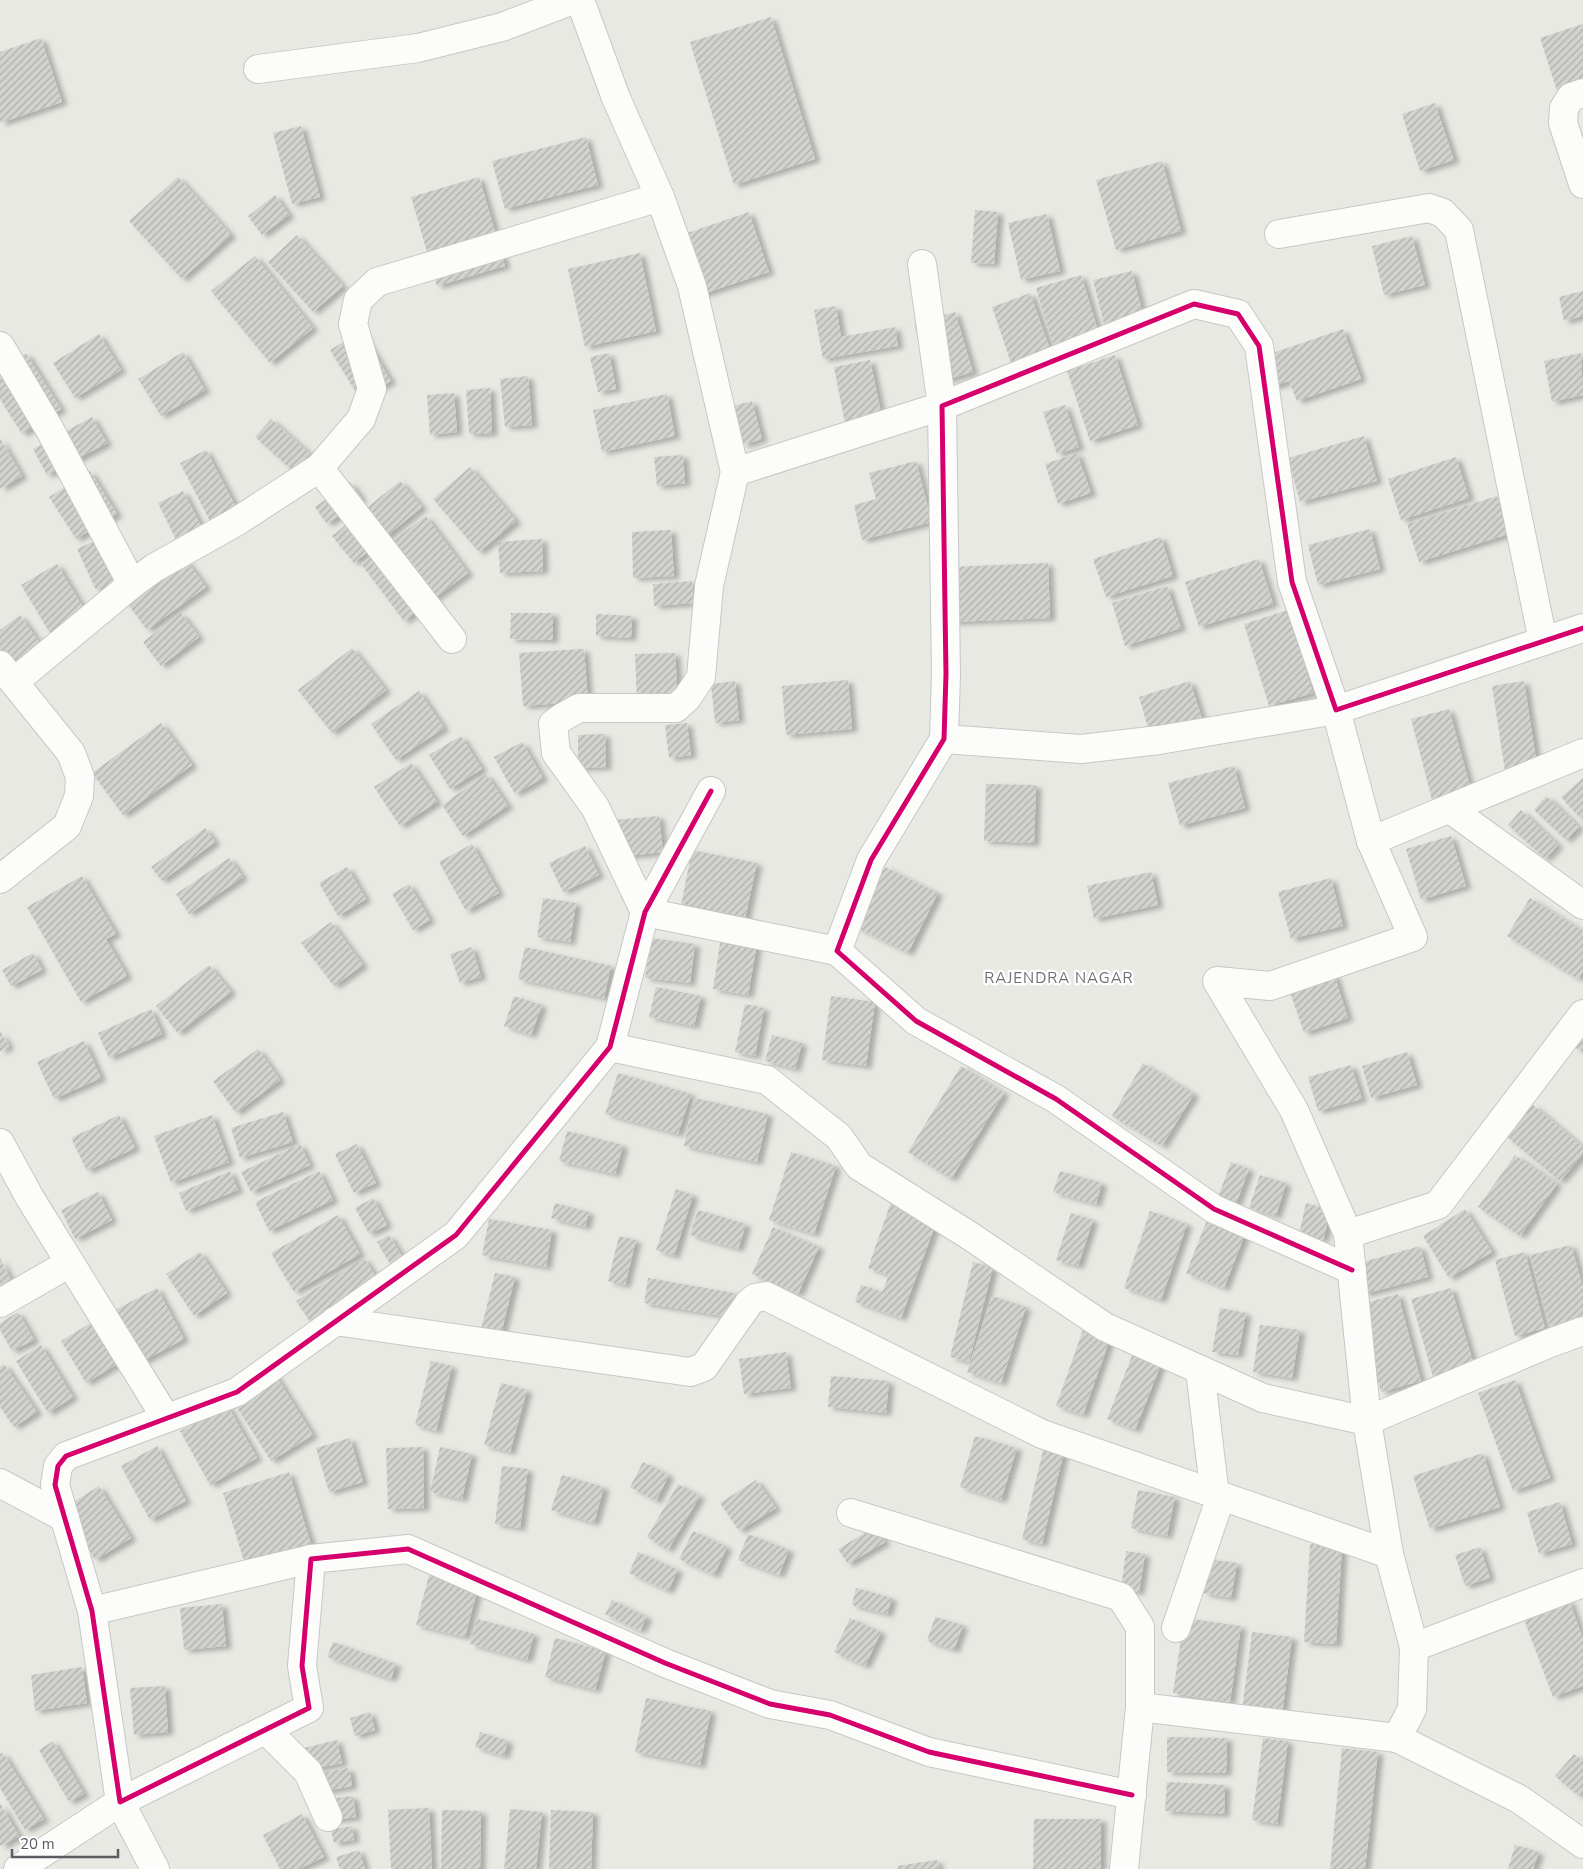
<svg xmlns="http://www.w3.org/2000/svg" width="1583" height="1869" viewBox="0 0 1583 1869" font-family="'Nunito Sans',sans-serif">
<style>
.building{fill:url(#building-hatch);filter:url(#shadow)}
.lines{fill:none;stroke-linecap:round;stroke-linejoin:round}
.street-casing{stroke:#c6c7c6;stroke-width:30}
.street{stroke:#fcfcfb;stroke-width:28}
.cycleway-casing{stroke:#fff;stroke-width:8}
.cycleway{stroke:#d6006c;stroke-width:5}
.labels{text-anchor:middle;stroke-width:4.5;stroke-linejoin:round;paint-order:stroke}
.neighbourhood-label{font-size:15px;letter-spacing:1px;fill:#6b6e73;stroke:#fff}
</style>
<defs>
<pattern id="building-hatch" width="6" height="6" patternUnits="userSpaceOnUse" patternTransform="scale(1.25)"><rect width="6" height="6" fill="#d3d2cf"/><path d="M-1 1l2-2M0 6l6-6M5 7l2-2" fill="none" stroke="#aeaeab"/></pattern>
<filter id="shadow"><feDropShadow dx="5.5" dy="3" stdDeviation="2.5" flood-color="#0004"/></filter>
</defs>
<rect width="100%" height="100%" fill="#e9e9e4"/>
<g class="building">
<polygon points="771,17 815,159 734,185 690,42"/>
<polygon points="1583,24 1583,85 1558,94 1540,38"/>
<polygon points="41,38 62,102 0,123 0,52"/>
<polygon points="1435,103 1454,160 1420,171 1402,114"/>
<polygon points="301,126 320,197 292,204 273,133"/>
<polygon points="586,137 598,185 505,209 492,161"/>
<polygon points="1162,161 1181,231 1116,250 1096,180"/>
<polygon points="178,177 231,235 182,279 129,221"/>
<polygon points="479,177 505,266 437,286 411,197"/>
<polygon points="275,195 289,215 262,235 248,216"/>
<polygon points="975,210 998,212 994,264 971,263"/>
<polygon points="749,212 769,272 682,301 661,242"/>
<polygon points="1047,214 1060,271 1021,280 1008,223"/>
<polygon points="297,235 343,286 313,312 268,262"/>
<polygon points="1412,236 1425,285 1384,295 1372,246"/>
<polygon points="640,253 656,331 585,347 568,269"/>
<polygon points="255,256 313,328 270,363 211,291"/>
<polygon points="1132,271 1145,323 1106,332 1093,280"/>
<polygon points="1081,275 1099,334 1054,348 1036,288"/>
<polygon points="1583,291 1583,316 1564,321 1559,297"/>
<polygon points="1030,293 1050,349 1011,363 992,307"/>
<polygon points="836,306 841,337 895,327 898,346 823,359 814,310"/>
<polygon points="955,312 973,372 932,384 914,324"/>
<polygon points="1343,329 1361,379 1297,401 1289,381 1272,387 1261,357"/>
<polygon points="361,331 391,381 360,399 330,350"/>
<polygon points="99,334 121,370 75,398 53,363"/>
<polygon points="183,352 205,390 161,416 138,379"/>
<polygon points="26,353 61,409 22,434 0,399 0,369"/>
<polygon points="609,353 616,389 598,392 590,357"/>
<polygon points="1581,353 1583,395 1552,402 1544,361"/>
<polygon points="1115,355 1138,425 1090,441 1067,371"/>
<polygon points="870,360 883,422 846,429 834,367"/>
<polygon points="528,376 532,425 505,427 500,379"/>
<polygon points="490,388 492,433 469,434 466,390"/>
<polygon points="454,393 457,432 430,435 427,395"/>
<polygon points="667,394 675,436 602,452 593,410"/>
<polygon points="752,401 762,439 743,445 733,406"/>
<polygon points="1065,405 1079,447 1057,454 1043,412"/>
<polygon points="92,417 107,443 47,475 33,449"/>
<polygon points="271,419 320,463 304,481 255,437"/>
<polygon points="1364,436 1377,481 1300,502 1288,458"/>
<polygon points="0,438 22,476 0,489"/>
<polygon points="206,450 237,509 211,523 180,463"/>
<polygon points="1077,453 1091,493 1058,504 1045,464"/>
<polygon points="683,455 685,483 657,486 654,457"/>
<polygon points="1456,457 1469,498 1401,520 1388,479"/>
<polygon points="916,461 932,522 862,540 854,505 876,499 869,473"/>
<polygon points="470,467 516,521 479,552 433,499"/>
<polygon points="90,471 117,514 76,539 49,497"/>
<polygon points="400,481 422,507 354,563 332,536"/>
<polygon points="350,482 362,499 327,524 315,507"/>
<polygon points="183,491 210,543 184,556 158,503"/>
<polygon points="1497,496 1509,534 1419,562 1407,524"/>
<polygon points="426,516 468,573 404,621 361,564"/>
<polygon points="1370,529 1380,569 1318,585 1308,545"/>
<polygon points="671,530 674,576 633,578 632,532"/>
<polygon points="107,535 126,576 96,590 77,549"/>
<polygon points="1161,537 1173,576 1106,597 1093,559"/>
<polygon points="542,539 543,571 500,573 498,542"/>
<polygon points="1259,559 1273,604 1199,627 1185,582"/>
<polygon points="186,560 206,587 147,630 127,603"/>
<polygon points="1048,563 1050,618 952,622 950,567"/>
<polygon points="57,564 85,611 50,633 21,585"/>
<polygon points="692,581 693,603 654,606 653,584"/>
<polygon points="1167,586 1181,628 1125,646 1112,603"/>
<polygon points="1288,610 1313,693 1269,706 1244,624"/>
<polygon points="181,613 199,637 161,666 143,642"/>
<polygon points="511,613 553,613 553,640 510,639"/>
<polygon points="596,614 632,616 631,638 596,636"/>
<polygon points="20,615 46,652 0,681 0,630"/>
<polygon points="352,648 386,690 332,733 298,690"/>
<polygon points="584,649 588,701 523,706 519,653"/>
<polygon points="675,653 678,700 637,702 635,654"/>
<polygon points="848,680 852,729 786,735 782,686"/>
<polygon points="735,681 739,720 715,723 711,684"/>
<polygon points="1190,681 1204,725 1152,741 1139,697"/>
<polygon points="1524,681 1539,779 1507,784 1492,686"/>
<polygon points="419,691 444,728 396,760 371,724"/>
<polygon points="1449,709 1474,801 1435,811 1411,719"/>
<polygon points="161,723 192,765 123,815 92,773"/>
<polygon points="687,723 691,755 669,758 665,725"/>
<polygon points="605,734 606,767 578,768 578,735"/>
<polygon points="461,736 482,769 450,789 429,755"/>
<polygon points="522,742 543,778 515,794 494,757"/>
<polygon points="411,763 437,802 400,826 374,787"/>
<polygon points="1234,766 1245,808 1180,826 1168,783"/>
<polygon points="486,774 508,806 463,836 442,805"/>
<polygon points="1583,778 1583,815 1580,818 1561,797"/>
<polygon points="986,784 1036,785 1034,843 984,841"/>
<polygon points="1546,796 1579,827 1566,840 1534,810"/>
<polygon points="1521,810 1558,845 1545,859 1508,825"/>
<polygon points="659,816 663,852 617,857 614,820"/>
<polygon points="205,828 215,842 162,881 151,867"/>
<polygon points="1451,836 1466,886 1421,900 1406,849"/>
<polygon points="472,844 499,893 466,911 439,862"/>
<polygon points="585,846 599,875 563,892 549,863"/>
<polygon points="692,850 757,863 744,923 680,910"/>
<polygon points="229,858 243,877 189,914 176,894"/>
<polygon points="347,867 366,899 338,916 319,883"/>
<polygon points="885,867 938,893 908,953 855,927"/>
<polygon points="1151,872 1158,905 1094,919 1087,886"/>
<polygon points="82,876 116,934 106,939 127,976 81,1002 27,907"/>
<polygon points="1331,878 1343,926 1291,939 1278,892"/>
<polygon points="409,884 430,920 413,930 392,894"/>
<polygon points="543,898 576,903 570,942 537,937"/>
<polygon points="1530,898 1583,931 1583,971 1578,979 1507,936"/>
<polygon points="331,922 363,965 334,986 301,943"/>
<polygon points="721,937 757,943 748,995 713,989"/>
<polygon points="651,938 695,944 690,983 645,978"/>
<polygon points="472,947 481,977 460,983 450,954"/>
<polygon points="525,947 611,966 604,998 518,979"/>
<polygon points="33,953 42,970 11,986 2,970"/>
<polygon points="209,965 231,992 178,1033 156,1006"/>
<polygon points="1334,974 1348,1018 1304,1033 1289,989"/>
<polygon points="656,987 701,996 694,1026 649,1017"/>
<polygon points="514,996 542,1005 531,1035 504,1026"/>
<polygon points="831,996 875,1002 866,1066 822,1060"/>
<polygon points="745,1004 764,1008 755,1056 735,1052"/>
<polygon points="151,1009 162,1034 109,1058 98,1033"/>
<polygon points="0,1031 9,1046 0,1052"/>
<polygon points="1583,1032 1583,1052 1574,1047"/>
<polygon points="772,1035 802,1043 795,1069 765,1061"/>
<polygon points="84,1041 101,1078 54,1099 37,1062"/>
<polygon points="258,1049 280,1080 236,1113 213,1081"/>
<polygon points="1407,1052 1417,1085 1371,1098 1362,1066"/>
<polygon points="1143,1063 1194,1094 1162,1146 1112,1116"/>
<polygon points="1351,1065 1362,1099 1318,1111 1308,1077"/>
<polygon points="961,1066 1004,1093 951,1179 908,1152"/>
<polygon points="618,1073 691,1094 678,1134 605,1114"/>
<polygon points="694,1098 768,1114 757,1162 684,1146"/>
<polygon points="1533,1105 1583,1147 1583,1154 1560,1181 1507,1137"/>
<polygon points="283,1112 293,1142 240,1158 231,1128"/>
<polygon points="119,1115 135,1148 87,1171 71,1138"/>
<polygon points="212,1115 229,1162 171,1183 154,1136"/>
<polygon points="567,1131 623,1145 615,1174 559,1161"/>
<polygon points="300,1144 310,1165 251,1192 241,1172"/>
<polygon points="357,1144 376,1183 354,1193 335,1154"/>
<polygon points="791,1152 836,1166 814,1234 769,1220"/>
<polygon points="1515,1155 1557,1184 1520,1236 1478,1207"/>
<polygon points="1231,1162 1249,1169 1236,1204 1218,1197"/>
<polygon points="230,1171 238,1190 186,1211 179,1193"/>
<polygon points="319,1171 333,1200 269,1231 255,1202"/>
<polygon points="1060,1171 1102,1183 1096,1204 1053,1192"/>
<polygon points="1260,1175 1286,1183 1276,1216 1249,1208"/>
<polygon points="676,1189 693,1195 674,1256 656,1250"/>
<polygon points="98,1192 112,1220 75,1239 61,1210"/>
<polygon points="373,1198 387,1225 369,1234 355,1208"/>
<polygon points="892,1199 939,1215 901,1318 855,1302 861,1285 882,1292 889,1275 868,1268"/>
<polygon points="555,1203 589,1212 585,1227 551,1218"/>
<polygon points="1306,1203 1331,1210 1323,1240 1299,1234"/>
<polygon points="1465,1209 1492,1252 1449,1278 1423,1236"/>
<polygon points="698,1210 746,1224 738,1249 690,1235"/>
<polygon points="1150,1211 1187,1224 1161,1300 1124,1288"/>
<polygon points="1071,1213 1093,1220 1078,1266 1056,1260"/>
<polygon points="338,1215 360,1254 294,1292 271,1253"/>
<polygon points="489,1219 552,1230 546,1267 482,1255"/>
<polygon points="1207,1220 1245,1234 1224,1288 1186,1273"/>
<polygon points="773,1227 819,1247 798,1294 752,1274"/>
<polygon points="389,1235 405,1261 393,1269 377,1242"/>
<polygon points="619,1236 636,1240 625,1285 608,1281"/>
<polygon points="1571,1245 1583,1287 1583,1322 1551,1330 1530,1255"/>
<polygon points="1420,1246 1428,1277 1364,1294 1356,1264"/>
<polygon points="200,1252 227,1293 194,1316 166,1274"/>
<polygon points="1525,1252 1545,1328 1515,1336 1495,1260"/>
<polygon points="0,1258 13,1285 0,1292"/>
<polygon points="364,1258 382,1287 315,1329 296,1301"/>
<polygon points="973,1262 993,1267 969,1362 950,1357"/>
<polygon points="495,1273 515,1277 500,1338 480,1333"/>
<polygon points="648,1278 734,1293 730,1317 644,1303"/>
<polygon points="157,1288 184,1339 139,1363 111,1312"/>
<polygon points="1451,1288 1474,1365 1433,1377 1411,1299"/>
<polygon points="1398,1294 1421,1381 1381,1392 1357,1305"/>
<polygon points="992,1296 1026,1307 1001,1383 967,1372"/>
<polygon points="1220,1308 1246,1313 1238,1355 1212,1352"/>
<polygon points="18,1312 34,1340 12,1351 0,1330 0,1323"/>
<polygon points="97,1319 122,1361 86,1383 61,1341"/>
<polygon points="1085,1324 1112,1333 1083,1415 1056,1406"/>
<polygon points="1260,1325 1300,1330 1292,1378 1253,1372"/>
<polygon points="41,1345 73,1397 48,1413 16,1361"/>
<polygon points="1135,1348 1163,1359 1135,1430 1107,1419"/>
<polygon points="786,1352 791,1388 744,1394 739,1359"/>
<polygon points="431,1361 452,1366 436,1431 415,1425"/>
<polygon points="4,1364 37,1412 14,1427 0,1407 0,1367"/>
<polygon points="274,1373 313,1435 271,1461 232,1400"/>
<polygon points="831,1376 889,1381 886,1413 828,1407"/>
<polygon points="1515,1380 1550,1478 1513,1491 1478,1393"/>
<polygon points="501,1383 527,1390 510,1452 484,1445"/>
<polygon points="227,1405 257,1458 210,1485 180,1431"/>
<polygon points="975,1436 1017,1448 1001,1500 960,1487"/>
<polygon points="350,1438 363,1482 329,1492 316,1448"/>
<polygon points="157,1446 186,1501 150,1520 121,1466"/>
<polygon points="1044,1446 1064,1451 1042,1544 1022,1539"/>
<polygon points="423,1447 424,1508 388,1509 386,1448"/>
<polygon points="440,1447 472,1454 462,1499 430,1492"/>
<polygon points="1483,1453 1500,1507 1430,1529 1413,1476"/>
<polygon points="643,1462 669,1475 656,1501 630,1487"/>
<polygon points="502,1466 528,1469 520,1528 495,1524"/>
<polygon points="289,1472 314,1554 248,1574 223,1493"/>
<polygon points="562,1475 604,1487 594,1523 551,1510"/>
<polygon points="756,1480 776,1508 739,1531 720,1503"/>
<polygon points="678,1484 700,1496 668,1550 647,1537"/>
<polygon points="99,1486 131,1538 95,1560 64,1508"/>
<polygon points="1138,1490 1175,1497 1167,1536 1131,1528"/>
<polygon points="1560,1502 1572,1544 1539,1554 1527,1512"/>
<polygon points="875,1527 885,1542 848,1564 838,1549"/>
<polygon points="693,1531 727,1547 714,1575 679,1559"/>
<polygon points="748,1534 789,1550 779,1575 738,1560"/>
<polygon points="1310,1544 1342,1546 1336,1644 1304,1642"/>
<polygon points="1480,1547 1490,1578 1465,1586 1455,1555"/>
<polygon points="1126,1551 1145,1554 1139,1592 1121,1589"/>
<polygon points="638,1552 678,1570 668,1591 629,1573"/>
<polygon points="1208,1559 1237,1563 1231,1598 1203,1593"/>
<polygon points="429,1575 478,1587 465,1637 416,1625"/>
<polygon points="856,1588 892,1598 887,1614 852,1605"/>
<polygon points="612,1600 647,1617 640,1631 605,1614"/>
<polygon points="1569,1600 1583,1639 1583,1686 1553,1697 1523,1617"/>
<polygon points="222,1604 226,1646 184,1650 180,1608"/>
<polygon points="935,1617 963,1625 954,1650 927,1641"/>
<polygon points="850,1618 881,1632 865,1666 834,1652"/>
<polygon points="1184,1618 1241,1626 1230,1702 1173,1693"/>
<polygon points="477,1619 534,1634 527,1660 470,1644"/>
<polygon points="1252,1632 1292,1637 1282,1715 1242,1710"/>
<polygon points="555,1638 606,1651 595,1690 545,1677"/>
<polygon points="333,1642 396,1664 391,1679 327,1657"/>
<polygon points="82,1667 87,1703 35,1711 31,1675"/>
<polygon points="165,1686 168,1732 134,1735 130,1688"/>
<polygon points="646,1698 711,1711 700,1765 635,1752"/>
<polygon points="370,1712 375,1730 355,1736 350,1718"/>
<polygon points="480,1732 508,1741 504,1756 475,1747"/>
<polygon points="1167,1737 1227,1738 1226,1773 1167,1772"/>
<polygon points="1263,1738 1288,1741 1277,1824 1252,1820"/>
<polygon points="337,1740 342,1763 309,1770 304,1748"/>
<polygon points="53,1741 84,1794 69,1802 39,1750"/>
<polygon points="1342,1748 1378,1752 1365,1869 1330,1869"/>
<polygon points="3,1753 44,1819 25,1830 0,1788 0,1754"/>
<polygon points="1574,1754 1583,1761 1583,1792 1579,1796 1555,1776"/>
<polygon points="349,1768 352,1786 312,1794 309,1775"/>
<polygon points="1167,1782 1225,1785 1224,1814 1165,1811"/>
<polygon points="353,1796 356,1817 320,1822 318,1800"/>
<polygon points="0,1803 19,1836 1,1846 0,1845"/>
<polygon points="429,1808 432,1869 391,1869 388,1810"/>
<polygon points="510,1809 542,1812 536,1869 504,1869"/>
<polygon points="442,1810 481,1811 480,1869 441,1869"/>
<polygon points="551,1810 593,1812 591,1869 549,1869"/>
<polygon points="302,1814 324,1857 299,1869 280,1869 263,1835"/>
<polygon points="1034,1819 1101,1819 1101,1869 1033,1869"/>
<polygon points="352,1826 354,1840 334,1843 331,1830"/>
<polygon points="1515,1845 1539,1852 1533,1869 1508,1869"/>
<polygon points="359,1850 365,1869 340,1869 336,1857"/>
<polygon points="937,1860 939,1869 898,1869 897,1866"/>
</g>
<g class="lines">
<defs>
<g id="street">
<polyline points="580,0 616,98 660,197 692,286 735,472"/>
<polyline points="258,69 418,48 502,27 573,0"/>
<polyline points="1583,93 1571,97 1564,108 1563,123 1583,184"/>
<polyline points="1279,234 1429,208 1443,213 1459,230 1543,641"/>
<polyline points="0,346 50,430 132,584"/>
<polyline points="319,468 452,639"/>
<polyline points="0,665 71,753 80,777 79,796 67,826 0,879"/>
<polyline points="14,682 132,584 154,568 236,522 319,468 361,419 372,389 353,324 358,300 377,282 660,197"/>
<polyline points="944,739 1081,749 1159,740 1336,710 1371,841 1413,937 1270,986 1217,981 1294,1110 1348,1234 1367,1421 1389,1554 1414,1647 1412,1709 1397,1738 1519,1799 1583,1844"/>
<polyline points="711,791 645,912 610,1047 456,1235 237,1392 66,1456 58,1466 55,1485 92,1611 120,1802 309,1708 302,1666 311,1559 408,1549 665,1663 770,1704 830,1715 929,1752 1132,1795"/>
<polyline points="1450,809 1583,905"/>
<polyline points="1371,841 1583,753"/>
<polyline points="837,951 645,912 595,807 556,753 553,724 563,717 579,708 676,708 687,698 701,677 709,586 735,472 942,406 922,264"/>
<polyline points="610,1047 767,1080 839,1137 859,1166 970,1236 1105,1327 1263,1398 1367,1421 1550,1343 1583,1331"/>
<polyline points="0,1143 30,1198 166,1418"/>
<polyline points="1348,1234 1438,1205 1583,1014"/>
<polyline points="1352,1270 1214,1209 1056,1099 916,1021 837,951 871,860 944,739 946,674 942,406 1194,304 1238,314 1259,346 1292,582 1336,710 1583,628"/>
<polyline points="0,1303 70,1263"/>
<polyline points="335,1321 690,1372 704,1367 749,1303 755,1298 766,1296 1042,1434 1389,1554"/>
<polyline points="0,1483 65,1518"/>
<polyline points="851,1513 1121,1597 1140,1627 1140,1707"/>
<polyline points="92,1611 311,1559"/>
<polyline points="1176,1628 1218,1505 1214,1488 1200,1370"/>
<polyline points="1414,1647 1583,1583"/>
<polyline points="266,1730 308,1772 328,1817"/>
<polyline points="18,1869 120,1802 155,1869"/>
<polyline points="1124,1869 1140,1707 1397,1738"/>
</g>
</defs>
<use href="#street" class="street-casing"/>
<use href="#street" class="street"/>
<defs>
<g id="cycleway">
<polyline points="711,791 645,912 610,1047 456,1235 237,1392 66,1456 58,1466 55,1485 92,1611 120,1802 309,1708 302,1666 311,1559 408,1549 665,1663 770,1704 830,1715 929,1752 1132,1795"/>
<polyline points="1352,1270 1214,1209 1056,1099 916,1021 837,951 871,860 944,739 946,674 942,406 1194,304 1238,314 1259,346 1292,582 1336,710 1583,628"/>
</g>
</defs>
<use href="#cycleway" class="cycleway-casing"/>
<use href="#cycleway" class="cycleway"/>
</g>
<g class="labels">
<g class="neighbourhood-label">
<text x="1059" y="983">RAJENDRA NAGAR</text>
</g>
</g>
<path d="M12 1849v8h106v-8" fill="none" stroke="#5a5c61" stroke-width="2.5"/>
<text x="20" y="1849" font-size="15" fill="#5a5c61" stroke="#ffffff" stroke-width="4" paint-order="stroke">20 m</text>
</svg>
